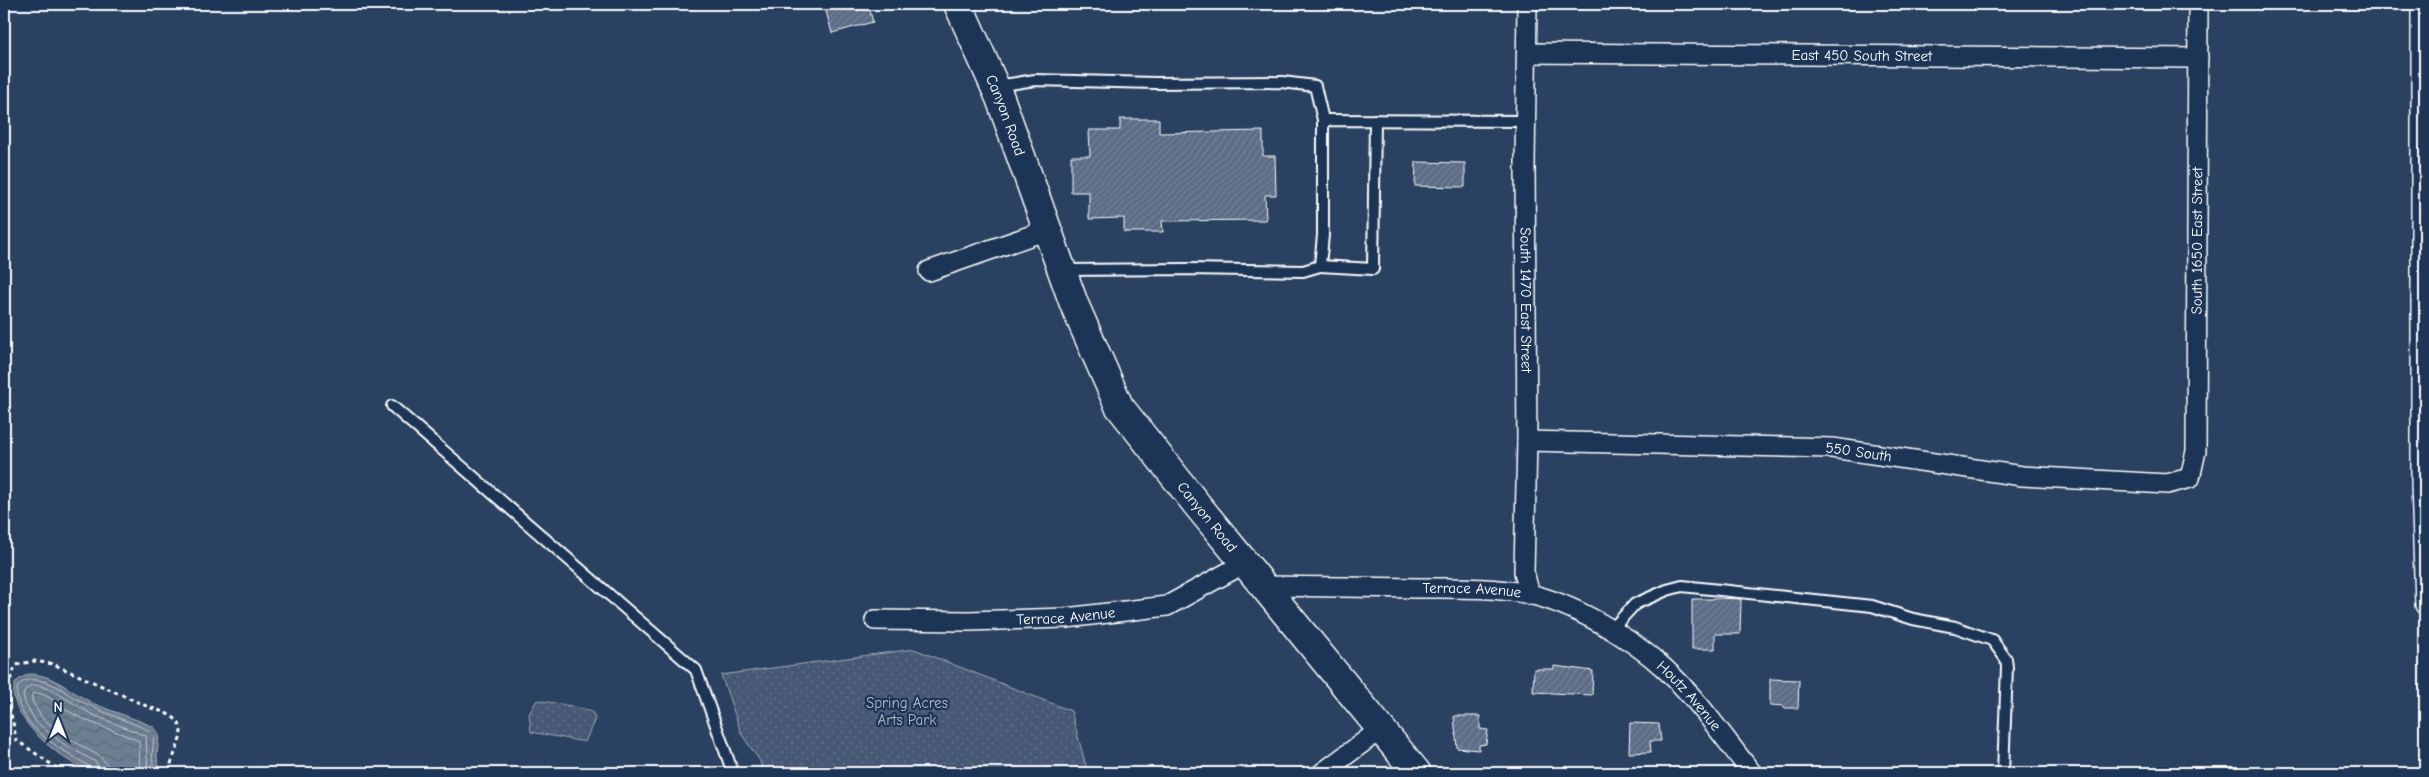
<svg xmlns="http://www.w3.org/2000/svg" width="2429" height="777" viewBox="0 0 2429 777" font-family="'Comic Neue',sans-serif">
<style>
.park{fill:url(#park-dots);stroke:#a2acba}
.water{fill:url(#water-waves);stroke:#a7b1be}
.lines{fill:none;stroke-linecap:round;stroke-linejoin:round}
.shore{stroke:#c5cbd3;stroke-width:1}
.building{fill:url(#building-hatch);stroke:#fff}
.service-casing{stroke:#fff;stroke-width:14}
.minor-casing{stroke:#fff;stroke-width:22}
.secondary-casing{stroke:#fff;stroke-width:31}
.path{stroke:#fff;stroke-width:3;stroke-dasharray:4 4;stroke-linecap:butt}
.service{stroke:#1d3557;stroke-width:10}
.minor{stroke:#1d3557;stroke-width:19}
.secondary{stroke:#1d3557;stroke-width:28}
.labels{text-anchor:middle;stroke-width:4.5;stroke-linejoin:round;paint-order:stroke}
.street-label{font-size:15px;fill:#fff;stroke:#1d3557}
.park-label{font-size:15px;fill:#b5bdc8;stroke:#1d3557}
</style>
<defs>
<pattern id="park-dots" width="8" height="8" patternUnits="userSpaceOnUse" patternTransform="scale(1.25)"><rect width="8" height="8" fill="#465975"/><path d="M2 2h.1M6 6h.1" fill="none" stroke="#62728a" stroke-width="1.8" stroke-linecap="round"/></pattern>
<pattern id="water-waves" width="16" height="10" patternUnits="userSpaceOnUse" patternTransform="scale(1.25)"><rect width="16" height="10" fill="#6d7d92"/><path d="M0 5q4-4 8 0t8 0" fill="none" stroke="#5e6772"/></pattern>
<pattern id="building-hatch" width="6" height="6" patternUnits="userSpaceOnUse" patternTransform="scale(1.25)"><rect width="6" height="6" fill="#5b6c86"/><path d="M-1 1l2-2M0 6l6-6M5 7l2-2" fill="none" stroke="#748298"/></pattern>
</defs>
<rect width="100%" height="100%" fill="#2a4161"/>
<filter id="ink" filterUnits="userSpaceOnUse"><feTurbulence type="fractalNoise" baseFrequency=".02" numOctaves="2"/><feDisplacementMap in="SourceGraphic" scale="10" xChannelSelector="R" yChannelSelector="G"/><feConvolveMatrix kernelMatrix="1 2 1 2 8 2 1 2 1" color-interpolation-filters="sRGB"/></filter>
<g filter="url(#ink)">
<g class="park">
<polygon points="914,649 1071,711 1088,773 763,773 760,761 742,735 721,675"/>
<polygon points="537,700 571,706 592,712 595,719 585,742 531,732 529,714"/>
</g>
<path class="water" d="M29,674C55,674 72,694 95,704C115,713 135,718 154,727L159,734L157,756L159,773C142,773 108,777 93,773C68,766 0,714 16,682C19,679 25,676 29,674Z"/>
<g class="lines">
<g class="shore">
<path d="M95,773C93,761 24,741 17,696C14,670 50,681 61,689C89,709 120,717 150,731L154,737L152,756L154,773"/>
<polyline points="101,773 96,762 62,743 36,722 25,703 23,694 26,689 32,685 38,685 54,691 91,714 146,736 148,773"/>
<path d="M108,773L107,765L101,757L66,737L42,718L32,701V694C44,690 57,704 66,710C89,724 115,730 139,741L140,773"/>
</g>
</g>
<g class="building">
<polygon points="824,4 868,4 873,22 832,33"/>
<polygon points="1120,119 1159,119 1159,133 1263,131 1263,156 1275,156 1276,195 1265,195 1266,220 1162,221 1163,232 1124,232 1124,218 1089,219 1089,192 1071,192 1071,156 1090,156 1089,130 1120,130"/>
<polygon points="1416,162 1465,163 1465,187 1415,186"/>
<polygon points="1714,598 1741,599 1740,634 1715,634 1715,649 1692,649 1692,599 1713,599"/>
<polygon points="1554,666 1593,671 1592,695 1533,692 1534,669 1554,669"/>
<polygon points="1770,679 1799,680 1798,708 1784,708 1784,706 1770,705"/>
<polygon points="1454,716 1480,716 1480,729 1488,730 1486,744 1479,745 1479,750 1457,748"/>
<polygon points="1630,723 1659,724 1661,741 1650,741 1651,752 1629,753"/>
</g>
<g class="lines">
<defs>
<g id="service">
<polyline points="997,86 1035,80 1155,83 1282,82 1315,86 1323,120"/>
<polyline points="1320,266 1373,269 1375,120"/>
<polyline points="1063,270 1187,269 1303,271 1320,266 1323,235 1323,120 1527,121"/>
<polyline points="392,406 696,670 733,773"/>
<polyline points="1611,630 1635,604 1667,590 1682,586 1872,606 1913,619 1955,627 1992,640 2006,659 2007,667 2003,773"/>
</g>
<g id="minor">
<path id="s1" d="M1527,4L1525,165L1527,441L1524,572L1530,595"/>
<polyline points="2421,4 2421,482 2425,605"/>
<path id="s2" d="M1527,53L2198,58"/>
<polyline points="929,271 1047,230"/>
<path id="s3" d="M1527,441L1832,448L2022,476L2167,484L2190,478L2196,451L2198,4"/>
<path id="s4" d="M1264,586C1316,587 1367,587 1419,588C1456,588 1493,587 1529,594C1574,604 1631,638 1664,668C1698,699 1724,738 1752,773"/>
<path id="s5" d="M875,620L969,621L1066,618L1167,606L1245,563"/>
<polyline points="1322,773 1381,729"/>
</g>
<g id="secondary">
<path id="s6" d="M958,4L1000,98L1074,304L1119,406L1198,506L1417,773"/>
</g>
</defs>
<use href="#service" class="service-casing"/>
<use href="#minor" class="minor-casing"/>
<use href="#secondary" class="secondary-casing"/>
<path class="path" d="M64,773L16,740C12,706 0,700 16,665L34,661L53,664L151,708C199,721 177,740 168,773"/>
<use href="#service" class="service"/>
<use href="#minor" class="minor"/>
<use href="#secondary" class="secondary"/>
</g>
</g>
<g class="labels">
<g class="street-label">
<text dy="5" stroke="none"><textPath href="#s2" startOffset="335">East 450 South Street</textPath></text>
<text dy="5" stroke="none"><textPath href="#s6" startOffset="121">Canyon Road</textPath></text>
<text dy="5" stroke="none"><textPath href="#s3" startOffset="904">South 1650 East Street</textPath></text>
<text dy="5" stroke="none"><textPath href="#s1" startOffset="296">South 1470 East Street</textPath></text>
<text dy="5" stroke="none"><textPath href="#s3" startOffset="332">550 South</textPath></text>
<text dy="5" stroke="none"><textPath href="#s6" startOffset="575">Canyon Road</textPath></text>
<text dy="5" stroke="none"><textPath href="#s4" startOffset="208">Terrace Avenue</textPath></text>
<text dy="5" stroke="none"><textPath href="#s5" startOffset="191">Terrace Avenue</textPath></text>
<text dy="5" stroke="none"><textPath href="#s4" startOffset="458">Houtz Avenue</textPath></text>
</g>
<g class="park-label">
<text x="907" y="708">Spring Acres<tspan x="907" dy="17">Arts Park</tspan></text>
</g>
</g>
<rect width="2429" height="777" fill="none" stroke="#1d3557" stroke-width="20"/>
<rect x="10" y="10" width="2409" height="757" fill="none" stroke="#fff" stroke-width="2" filter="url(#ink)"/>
<g transform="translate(58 720)" stroke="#1d3557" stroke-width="4" paint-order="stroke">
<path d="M0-4L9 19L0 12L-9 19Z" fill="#ffffff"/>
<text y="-8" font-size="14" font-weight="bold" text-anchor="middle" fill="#ffffff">N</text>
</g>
</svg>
